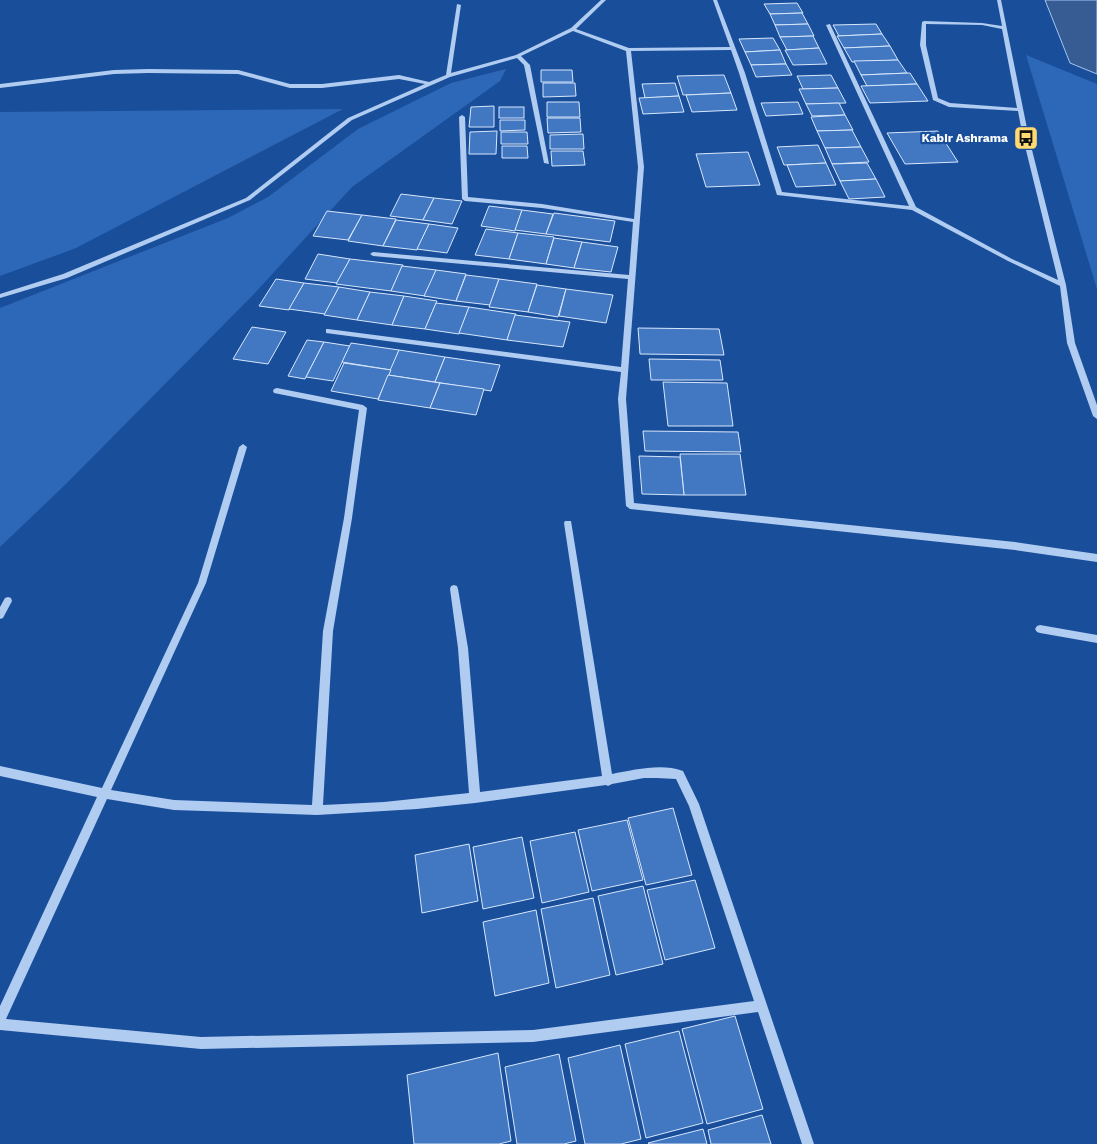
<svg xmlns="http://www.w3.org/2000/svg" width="1097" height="1144" viewBox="0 0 1097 1144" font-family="'Work Sans',sans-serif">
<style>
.green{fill:#2d68b8}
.water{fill:#375c94;stroke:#a3c6f3}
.building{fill:#4277c1;stroke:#d7e7fc}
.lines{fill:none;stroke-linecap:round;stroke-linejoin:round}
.minor{fill:#b0ccf1;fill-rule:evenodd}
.labels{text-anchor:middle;stroke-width:4.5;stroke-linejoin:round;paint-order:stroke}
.far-poi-label{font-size:12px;font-weight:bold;fill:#fff;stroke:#194e9b;text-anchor:end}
</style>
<rect width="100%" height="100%" fill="#194e9b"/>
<g class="green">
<polygon points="1026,55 1097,84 1097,289"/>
<polygon points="506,69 500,81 352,187 253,295 67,483 0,547 0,308 228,218 268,197 358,129 451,83"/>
<polygon points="343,109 76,248 0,276 0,112"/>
</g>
<polygon class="water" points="1045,0 1097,0 1097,74 1070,63"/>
<g class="building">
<polygon points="797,3 803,13 770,14 764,4"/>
<polygon points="802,13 808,24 775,25 770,14"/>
<polygon points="808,24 814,36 780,37 775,25"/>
<polygon points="876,24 882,34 839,36 833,25"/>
<polygon points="882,34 890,46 844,48 837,36"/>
<polygon points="813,36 819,48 787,50 780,37"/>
<polygon points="773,38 780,50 745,52 739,39"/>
<polygon points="890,46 898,60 852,62 844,48"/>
<polygon points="819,48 827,64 793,65 785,50"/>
<polygon points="780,50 786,64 751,65 745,52"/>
<polygon points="898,60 907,73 861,75 854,61"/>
<polygon points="786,64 792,75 756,77 751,65"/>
<polygon points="541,70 572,70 573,82 541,82"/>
<polygon points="910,73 917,84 867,86 861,75"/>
<polygon points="724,75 731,93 683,95 677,76"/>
<polygon points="831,75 838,88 803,89 797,76"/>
<polygon points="543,83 575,83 576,96 543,97"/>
<polygon points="675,83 679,96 645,98 642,84"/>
<polygon points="917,84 928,101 870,103 861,86"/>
<polygon points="838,88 846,103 806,104 799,89"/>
<polygon points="731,93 737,110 692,112 686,95"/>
<polygon points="679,96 684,112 643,114 639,98"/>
<polygon points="547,102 579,102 580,117 547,117"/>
<polygon points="798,102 803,114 766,116 761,103"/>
<polygon points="839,103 845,115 812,116 806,104"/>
<polygon points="494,106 494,127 469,127 471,107"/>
<rect x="499" y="107" width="25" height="11"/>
<polygon points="845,115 853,130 817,131 811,117"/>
<polygon points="547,118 580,118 581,132 548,133"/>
<polygon points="500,120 525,120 525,130 500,131"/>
<polygon points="852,130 861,147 825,148 817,131"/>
<polygon points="497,131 496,154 469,154 470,132"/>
<polygon points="938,131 958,162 905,164 887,133"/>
<polygon points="501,132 527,132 528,144 501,144"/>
<polygon points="583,134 584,149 550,149 550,135"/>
<polygon points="818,145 826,163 784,165 777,147"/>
<polygon points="502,146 527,146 528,158 502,158"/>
<polygon points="861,147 869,162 832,164 825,148"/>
<polygon points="551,151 583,151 585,165 552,166"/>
<polygon points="748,152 760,185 706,187 696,154"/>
<polygon points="826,163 836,185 796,187 787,165"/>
<polygon points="867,163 876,179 840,181 832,164"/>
<polygon points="876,179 885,197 849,199 840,181"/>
<polygon points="401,194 434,198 423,220 390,216"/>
<polygon points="434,198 462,201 452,224 423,220"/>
<polygon points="489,206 522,210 515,231 481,226"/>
<polygon points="522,210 553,214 546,234 515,230"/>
<polygon points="327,211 362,215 348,240 313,236"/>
<polygon points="554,213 615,221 610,242 546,234"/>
<polygon points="362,215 396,219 383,246 348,241"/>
<polygon points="396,220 429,224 417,250 383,246"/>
<polygon points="429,224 458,228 447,253 417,249"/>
<polygon points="486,229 518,233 509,259 475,255"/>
<polygon points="518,233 554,237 546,264 509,259"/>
<polygon points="554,238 582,242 574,268 546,264"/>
<polygon points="582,242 618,247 611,272 574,268"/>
<polygon points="318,254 350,259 337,283 305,279"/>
<polygon points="350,259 403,265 391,291 336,284"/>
<polygon points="402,266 436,270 425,296 391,291"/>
<polygon points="436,270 466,274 456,301 424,296"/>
<polygon points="466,275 499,279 490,305 456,301"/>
<polygon points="276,279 304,283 289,310 259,306"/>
<polygon points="499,279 537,284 528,312 489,307"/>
<polygon points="304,283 339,287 325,314 289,309"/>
<polygon points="537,285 566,289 558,317 528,312"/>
<polygon points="339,287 370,292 357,320 324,315"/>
<polygon points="566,289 613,295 606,323 559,316"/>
<polygon points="370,292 404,296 392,325 357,320"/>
<polygon points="404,296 437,301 425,329 392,325"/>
<polygon points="436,303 469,307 459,334 425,329"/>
<polygon points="469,307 516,314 507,340 459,333"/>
<polygon points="515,315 570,322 563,347 507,340"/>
<polygon points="252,327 286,332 268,364 233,359"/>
<polygon points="638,328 719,329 724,355 640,354"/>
<polygon points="307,340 324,342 305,379 288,376"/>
<polygon points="324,342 350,346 333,381 306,377"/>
<polygon points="351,343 399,350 391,370 342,362"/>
<polygon points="399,350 445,357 435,382 388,375"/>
<polygon points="445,357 500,365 491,391 435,382"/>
<polygon points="649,359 720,360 723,380 651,380"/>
<polygon points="344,363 391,370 378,399 331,391"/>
<polygon points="388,375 440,383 430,408 378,400"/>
<polygon points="663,382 727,383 733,426 668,426"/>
<polygon points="440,383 484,389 476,415 430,408"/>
<polygon points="643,431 738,432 741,452 645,451"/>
<polygon points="680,454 740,454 746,495 684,495"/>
<polygon points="639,456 680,457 684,495 642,494"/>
<polygon points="673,808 692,875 646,885 628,818"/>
<polygon points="627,820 643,880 592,891 578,830"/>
<polygon points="575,832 589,892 542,903 530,841"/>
<polygon points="522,837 534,898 483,909 473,847"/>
<polygon points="469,844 478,901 422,913 415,855"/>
<polygon points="695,880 715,948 665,960 647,890"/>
<polygon points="643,886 663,964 616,975 598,896"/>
<polygon points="593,898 610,975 556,988 541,909"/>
<polygon points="536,910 549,983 495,996 483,922"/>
<polygon points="735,1016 763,1109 707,1124 682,1029"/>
<polygon points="679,1031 703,1123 646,1138 625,1044"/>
<polygon points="620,1045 641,1139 621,1144 585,1144 568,1058"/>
<polygon points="498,1053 511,1141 499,1144 414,1144 407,1075"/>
<polygon points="559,1054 576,1141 564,1144 517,1144 505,1067"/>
<polygon points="762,1115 771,1144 711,1144 708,1130"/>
<polygon points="703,1129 707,1144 649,1144 648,1143"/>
</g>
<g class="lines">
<g class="minor">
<path d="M601,0H606L576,29L629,48L730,47L713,0H717L745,73L782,192L909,206L826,25L830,24L916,207L1012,259L1058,280L1023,138L1018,111L949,107L933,100L920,45L922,22L924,21L982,23L1002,26L997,0H1001L1029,138L1066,285L1075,343L1097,405V419L1093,416L1067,343L1060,286L1008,261L912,210L777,195L739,73L731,50L631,51L644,167L626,399L634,503L1015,542L1097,554V562L1015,550L630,509L626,506L618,399L621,372L326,333V329H328L621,367L628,279L373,256L370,254L373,252L629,275L633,222L542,208L465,201L462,199L459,117L462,115L465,117L468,197L542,204L634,219L638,167L626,51L573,31L521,56L530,65L549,164L544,163L524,65L517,58L450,77L352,120L250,200L67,278L0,298V294L63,274L246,198L348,118L425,84L399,79L322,88H290L238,74L148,73L114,74L0,88V84L114,70L148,69L238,70L290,84H322L399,75L429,82L446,75L457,4L461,5L451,73L516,55L571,28ZM926,24L982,25L1002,29L1017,108L950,103L938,98L926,45Z"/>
<path d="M277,388L363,405L367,408L352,518L333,631L323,805L384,802L469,793L458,648L450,589L451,586L454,585L457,586L458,589L468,648L480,792L602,776L564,523L565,521H571L612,774C634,770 661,763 683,771L699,804L814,1144H802L758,1012L533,1042L201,1049L0,1030V1006L97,797L0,776V766L102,788L198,583L239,447L243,444L247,447L206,583L111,790L174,800L312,805L323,631L344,518L359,410L274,393L273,391L274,389ZM644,778H657L676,779L689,806L754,1001L533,1030L201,1037L6,1019L107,799L174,810L317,815L417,809L475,803L606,785L608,786L612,784Z"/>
<polygon points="8,597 11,598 12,601 3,618 0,619 0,607 5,598"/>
<polygon points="1040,625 1097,635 1097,643 1040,633 1037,632 1035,629 1037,626"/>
</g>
</g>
<defs>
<symbol id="bus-square" viewBox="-11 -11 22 22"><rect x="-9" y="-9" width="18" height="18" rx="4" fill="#ffda70" stroke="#194e9b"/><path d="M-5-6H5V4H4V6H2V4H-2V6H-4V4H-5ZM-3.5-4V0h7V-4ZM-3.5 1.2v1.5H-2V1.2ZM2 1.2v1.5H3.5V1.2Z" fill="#111"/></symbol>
</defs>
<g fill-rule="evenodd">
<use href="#bus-square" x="1012" y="124" width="28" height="28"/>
</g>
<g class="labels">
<g class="far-poi-label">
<text x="1008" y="142">Kabir Ashrama</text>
</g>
</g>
</svg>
